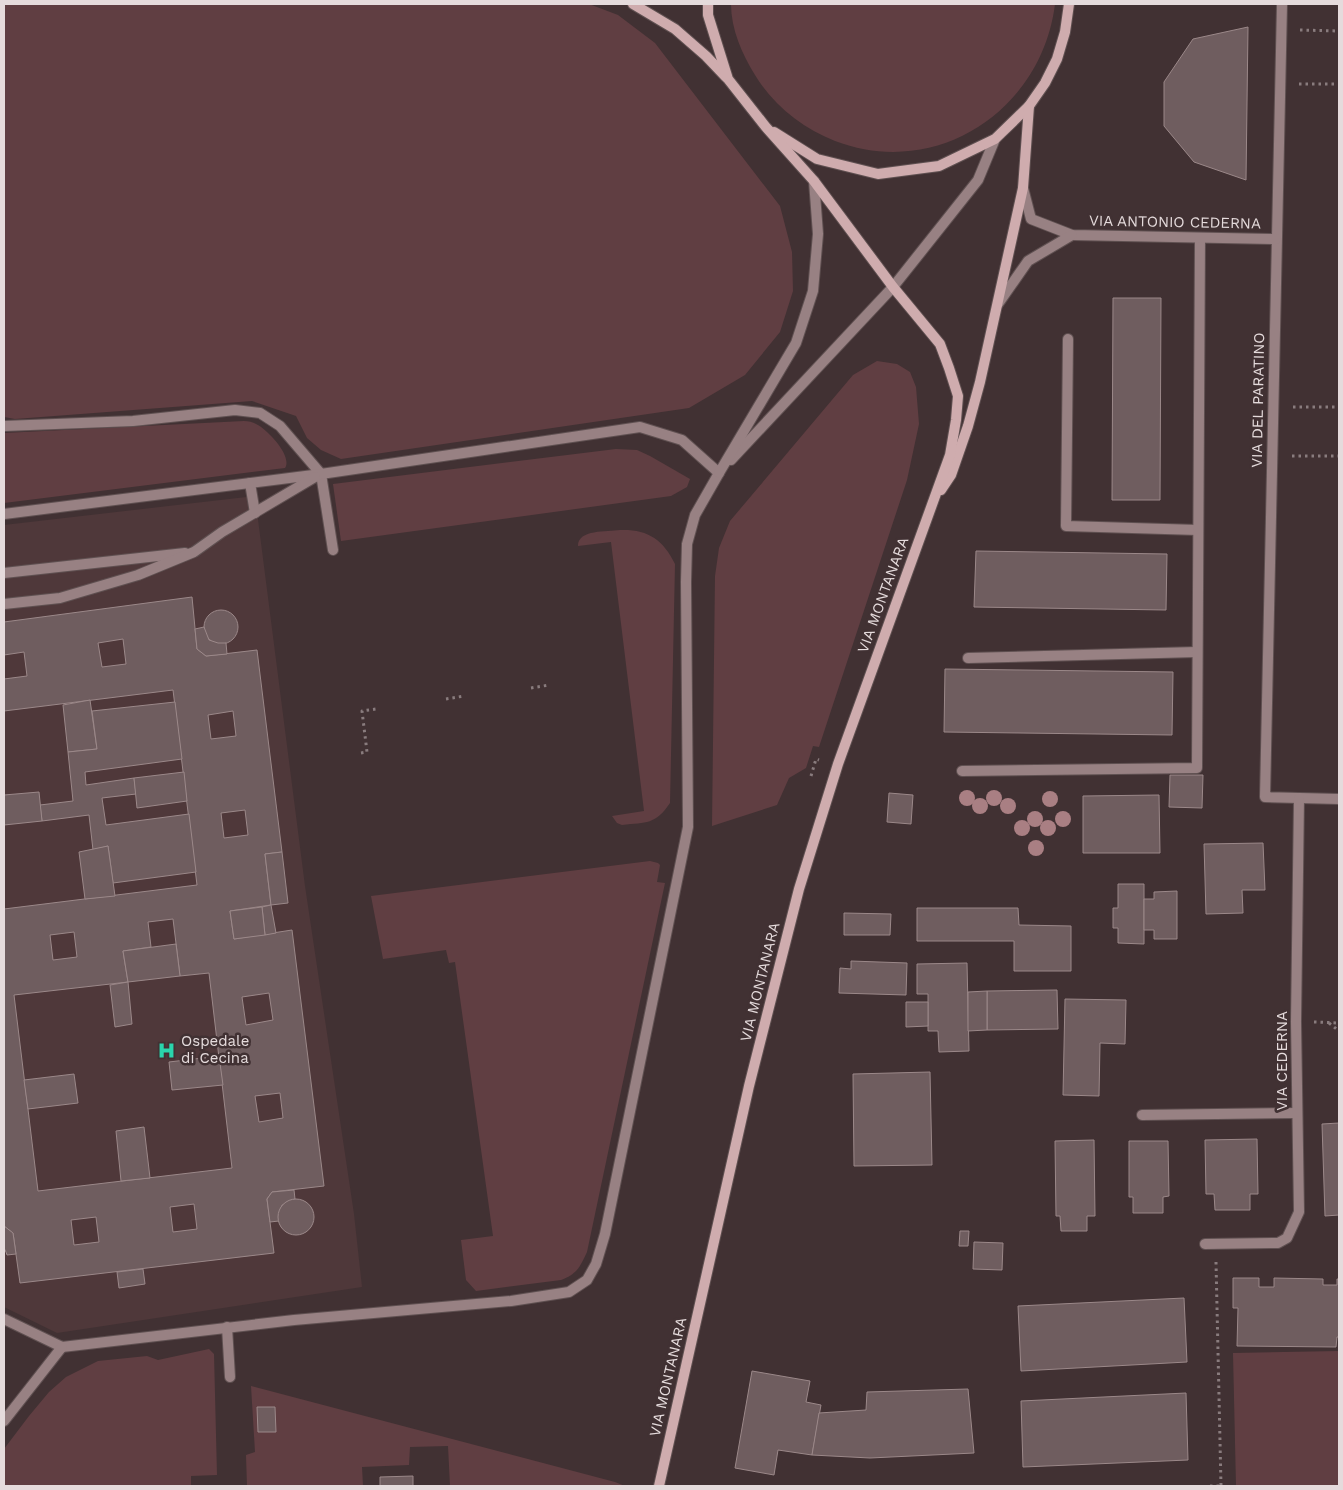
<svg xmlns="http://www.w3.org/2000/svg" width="1343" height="1490" viewBox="0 0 1343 1490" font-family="'Work Sans',sans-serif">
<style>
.built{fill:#4f383a}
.green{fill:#603e42}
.building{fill:#6f5d5f;stroke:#9b8889;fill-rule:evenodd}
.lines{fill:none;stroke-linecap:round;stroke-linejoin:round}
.service-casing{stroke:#5f5051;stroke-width:12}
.minor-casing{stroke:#5f5051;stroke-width:12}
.secondary-casing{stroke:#5f5051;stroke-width:12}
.path{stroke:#897c7e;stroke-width:3;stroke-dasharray:2.5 4;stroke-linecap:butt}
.service{stroke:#988183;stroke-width:10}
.minor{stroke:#988183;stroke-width:10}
.secondary{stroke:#cfacae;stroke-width:10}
.tree{fill:#a97f83}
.labels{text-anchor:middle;stroke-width:5;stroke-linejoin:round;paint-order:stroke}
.street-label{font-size:15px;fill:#e5dbdc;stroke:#413133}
.poi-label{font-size:15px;fill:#e5dbdc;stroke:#413133;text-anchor:start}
</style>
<rect width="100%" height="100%" fill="#413133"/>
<polygon class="built" points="255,496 305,886 354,1214 362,1287 57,1333 4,1307 4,525"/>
<g class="green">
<polygon points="4,4 589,4 618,15 655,43 780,206 792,252 793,291 780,332 745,375 689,408 341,459 321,450 307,438 296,416 252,401 15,419 4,417"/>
<path d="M731,4H1055C1042,110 937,180 835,141C802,128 773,105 755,75C742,54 731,29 731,4Z"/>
<polygon points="877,361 897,364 910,372 916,387 919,424 907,480 819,747 813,746 806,768 789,778 777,805 712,826 715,576 719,548 730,521 853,375"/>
<path d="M244,421C248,421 253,422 256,424C267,429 293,456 285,468L4,503V433Z"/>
<polygon points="616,449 637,450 650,456 690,479 687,487 671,496 341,541 333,484"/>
<path d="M620,530C647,529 663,539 675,564L670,803C655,825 647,822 622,825L617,823L612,816L644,811L611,542L578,546C578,529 607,532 620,530Z"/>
<path d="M650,861L658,863L660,865L657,882L665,883L587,1252C580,1267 577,1274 561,1280L476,1291L466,1280L461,1240L493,1236L455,962L449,963L446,950L383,959L371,896Z"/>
<polygon points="209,1349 214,1354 217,1475 191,1476 191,1486 4,1486 4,1449 29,1416 49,1392 66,1377 98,1361 147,1356 158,1360"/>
<polygon points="1339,1351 1339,1486 1236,1486 1233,1353"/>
<polygon points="251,1386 615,1482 625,1486 450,1486 448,1446 410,1447 409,1465 362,1467 363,1486 247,1486 246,1455 255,1452"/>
</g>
<g class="building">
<polygon points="1248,27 1246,180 1194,162 1164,126 1164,82 1193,39"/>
<polygon points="1113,298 1161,298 1160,500 1112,500"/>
<polygon points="976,551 1167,554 1166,610 974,607"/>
<path d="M192,597L197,649L206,656L257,650L282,852L265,854L271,905L230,911L234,939L292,930L324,1186L272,1192L267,1199L274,1253L20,1283L13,1233L4,1226V909L197,885L173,690L4,711V679L27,676L24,652L4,655V622ZM123,639L126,664L102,667L98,643ZM233,711L236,736L211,739L208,715ZM245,810L248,835L224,838L221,813ZM173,919L180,976L209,973L232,1168L38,1191L14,995L128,982L123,951L151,947L148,922ZM74,932L77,957L53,960L50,935ZM269,993L273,1020L246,1025L242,997ZM280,1093L283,1118L259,1122L255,1096ZM194,1204L197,1229L173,1232L170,1207ZM96,1217L99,1242L74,1245L71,1220Z"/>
<circle cx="221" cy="627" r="17"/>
<polygon points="204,627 209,640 218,643 226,643 227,654 206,656 197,649 195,629"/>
<polygon points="945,669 1173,672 1172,735 944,732"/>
<polygon points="90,700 97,749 68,752 63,705"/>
<polygon points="175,702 182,759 85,772 86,785 134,778 136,794 102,798 106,825 189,814 196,872 113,883 108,846 93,850 89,815 42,821 40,805 73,801 68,752 97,749 92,711"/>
<polygon points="184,772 187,801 137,808 134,778"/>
<polygon points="1170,775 1203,775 1202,808 1169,807"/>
<polygon points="39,792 42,821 4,825 4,795"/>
<polygon points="889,793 913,795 911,824 887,822"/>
<polygon points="1159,795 1160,853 1083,853 1083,796"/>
<polygon points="1263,843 1265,890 1242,890 1243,913 1206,914 1204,844"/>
<polygon points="108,846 115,896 85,899 79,852"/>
<polygon points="282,852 288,903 271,905 265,854"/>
<polygon points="1118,884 1144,884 1144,944 1118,943 1118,928 1113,928 1113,908 1118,908"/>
<polygon points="1177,891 1177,939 1154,939 1154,930 1144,930 1144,899 1154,899 1154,892"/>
<polygon points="271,905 276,933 265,935 262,907"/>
<polygon points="262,907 265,935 234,939 230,911"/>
<polygon points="917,908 1018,908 1019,925 1071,926 1071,971 1014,971 1014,941 917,941"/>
<polygon points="844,913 891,914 890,935 844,935"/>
<polygon points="176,944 180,976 128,982 123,951"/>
<polygon points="851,961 907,963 906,995 839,993 840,968 851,969"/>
<polygon points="967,963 969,1051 939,1052 938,1031 928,1031 928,994 917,994 917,964"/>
<polygon points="128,982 132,1024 115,1027 110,985"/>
<polygon points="1057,990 1058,1029 987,1030 987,991"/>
<polygon points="987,991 987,1030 968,1031 968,992"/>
<polygon points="1065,999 1126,1000 1125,1044 1100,1043 1099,1096 1063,1095"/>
<polygon points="906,1002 928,1002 928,1026 906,1027"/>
<polygon points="219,1056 223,1085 172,1090 169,1062"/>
<polygon points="930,1072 932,1165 854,1166 853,1074"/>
<polygon points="74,1074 78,1103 28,1109 24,1080"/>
<polygon points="1339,1123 1339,1215 1325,1216 1322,1124"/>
<polygon points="144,1127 150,1178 121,1181 116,1131"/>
<polygon points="1257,1139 1258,1194 1250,1194 1250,1210 1215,1210 1214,1194 1206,1194 1205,1140"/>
<polygon points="1094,1140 1095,1216 1087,1216 1087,1231 1061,1231 1060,1216 1056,1216 1055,1141"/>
<polygon points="1129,1141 1168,1141 1169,1196 1163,1197 1163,1213 1133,1213 1133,1197 1129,1197"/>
<polygon points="294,1190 295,1199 282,1205 279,1215 279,1221 270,1222 267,1199 272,1192"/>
<circle cx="296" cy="1217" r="18"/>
<polygon points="4,1226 13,1233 16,1254 7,1255 6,1252 4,1248"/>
<polygon points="960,1231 969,1231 968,1246 959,1246"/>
<polygon points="974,1242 1003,1243 1002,1270 973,1269"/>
<polygon points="143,1269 145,1284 119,1288 117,1272"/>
<polygon points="1233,1278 1259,1278 1259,1287 1274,1287 1274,1278 1323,1279 1323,1285 1337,1285 1337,1279 1339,1279 1339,1337 1337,1337 1336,1347 1237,1346 1238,1308 1233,1308"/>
<polygon points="1184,1298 1187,1362 1021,1371 1018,1306"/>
<polygon points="752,1371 810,1381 806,1402 821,1405 812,1455 778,1450 774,1475 735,1468"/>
<polygon points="968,1389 974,1453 870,1458 812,1455 819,1413 866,1410 867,1392"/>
<polygon points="1186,1393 1188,1460 1023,1467 1021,1401"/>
<polygon points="257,1407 275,1407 276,1432 258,1432"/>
<polygon points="413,1476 413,1486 380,1486 380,1477"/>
</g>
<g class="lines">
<defs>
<g id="service">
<polyline points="893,287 978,180 995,139"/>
<polyline points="1068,339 1066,526 1198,530"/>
<polyline points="4,426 133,421 235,410 260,413 280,426 321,474 333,550"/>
<polyline points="250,483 255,513"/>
<polyline points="4,514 321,474 640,427 682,440 719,473 695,515 687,544 686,582 688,827 605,1234 596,1264 587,1280 569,1292 511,1301 294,1320 62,1347 4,1319"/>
<polyline points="4,573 185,553"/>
<polyline points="4,604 60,598 138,575 194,552 222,532 315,477"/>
<polyline points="968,658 1197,652"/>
<polyline points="962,771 1197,768 1200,238"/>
<polyline points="1142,1115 1297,1113"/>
<polyline points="227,1327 230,1377"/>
<polyline points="4,1421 62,1347"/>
</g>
<g id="minor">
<polyline points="1282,4 1265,797 1339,799"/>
<polyline points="1023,188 1031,219 1072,235 1276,239"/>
<polyline points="998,304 1028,261 1072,235"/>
<polyline points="731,460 893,287"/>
<polyline points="719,473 796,343 813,291 818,234 814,181"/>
<polyline points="1205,1244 1278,1243 1287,1238 1299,1212 1296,1022 1299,798"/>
</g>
<g id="secondary">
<polyline points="633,4 675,29 706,56 726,77"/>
<polyline points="774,132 817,159 878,174 939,166 995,139 1029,106 1045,83 1057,59 1065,32 1069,4"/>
<polyline points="941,490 951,475 968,426 980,382 1023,188 1029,106"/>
<polyline points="659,1486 749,1086 799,889 838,764 950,455 956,420 958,396 949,368 940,344 893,287 814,181 765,126 728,79 708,15 708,4"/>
</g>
</defs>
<use href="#service" class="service-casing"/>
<use href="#minor" class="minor-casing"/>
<use href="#secondary" class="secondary-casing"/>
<g class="path">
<polyline points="1300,30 1339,31"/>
<polyline points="1299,84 1339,84"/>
<polyline points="1293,407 1339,407"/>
<polyline points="1292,456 1339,456"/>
<polyline points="531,688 549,685"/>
<polyline points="446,699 464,696"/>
<polyline points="361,753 367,752 362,711 376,709"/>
<polyline points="811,776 816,759 819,760"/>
<polyline points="1314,1022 1339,1023"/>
<polyline points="1329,1023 1339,1031"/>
<polyline points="1216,1262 1221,1486"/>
<polyline points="1210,1486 1221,1486"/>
</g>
<use href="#service" class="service"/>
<use href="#minor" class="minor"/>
<use href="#secondary" class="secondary"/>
</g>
<g class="tree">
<circle cx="967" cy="798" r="8"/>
<circle cx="994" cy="798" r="8"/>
<circle cx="1050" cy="799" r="8"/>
<circle cx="980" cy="806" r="8"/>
<circle cx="1008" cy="806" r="8"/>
<circle cx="1035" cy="819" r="8"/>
<circle cx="1063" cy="819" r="8"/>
<circle cx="1022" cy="828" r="8"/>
<circle cx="1048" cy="828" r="8"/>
<circle cx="1036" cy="848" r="8"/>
</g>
<defs>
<symbol id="hospital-bare" viewBox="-9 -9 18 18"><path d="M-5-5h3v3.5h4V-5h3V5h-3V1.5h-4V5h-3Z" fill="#2ad5ac" stroke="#413133" stroke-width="2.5" paint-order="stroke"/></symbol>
</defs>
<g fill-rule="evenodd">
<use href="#hospital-bare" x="154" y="1038" width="25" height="25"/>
</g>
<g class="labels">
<g class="street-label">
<text transform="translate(1175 222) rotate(1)" y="5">VIA ANTONIO CEDERNA</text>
<text transform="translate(1258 400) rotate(-89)" y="5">VIA DEL PARATINO</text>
<text transform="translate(883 595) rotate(-70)" y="5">VIA MONTANARA</text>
<text transform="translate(760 982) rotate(-76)" y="5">VIA MONTANARA</text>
<text transform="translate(1282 1061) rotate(-90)" y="5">VIA CEDERNA</text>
<text transform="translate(668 1377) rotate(-77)" y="5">VIA MONTANARA</text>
</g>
<g class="poi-label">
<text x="181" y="1046">Ospedale<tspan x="181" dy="17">di Cecina</tspan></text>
</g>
</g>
<rect width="1343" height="1490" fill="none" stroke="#e5dbdc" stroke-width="10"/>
</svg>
